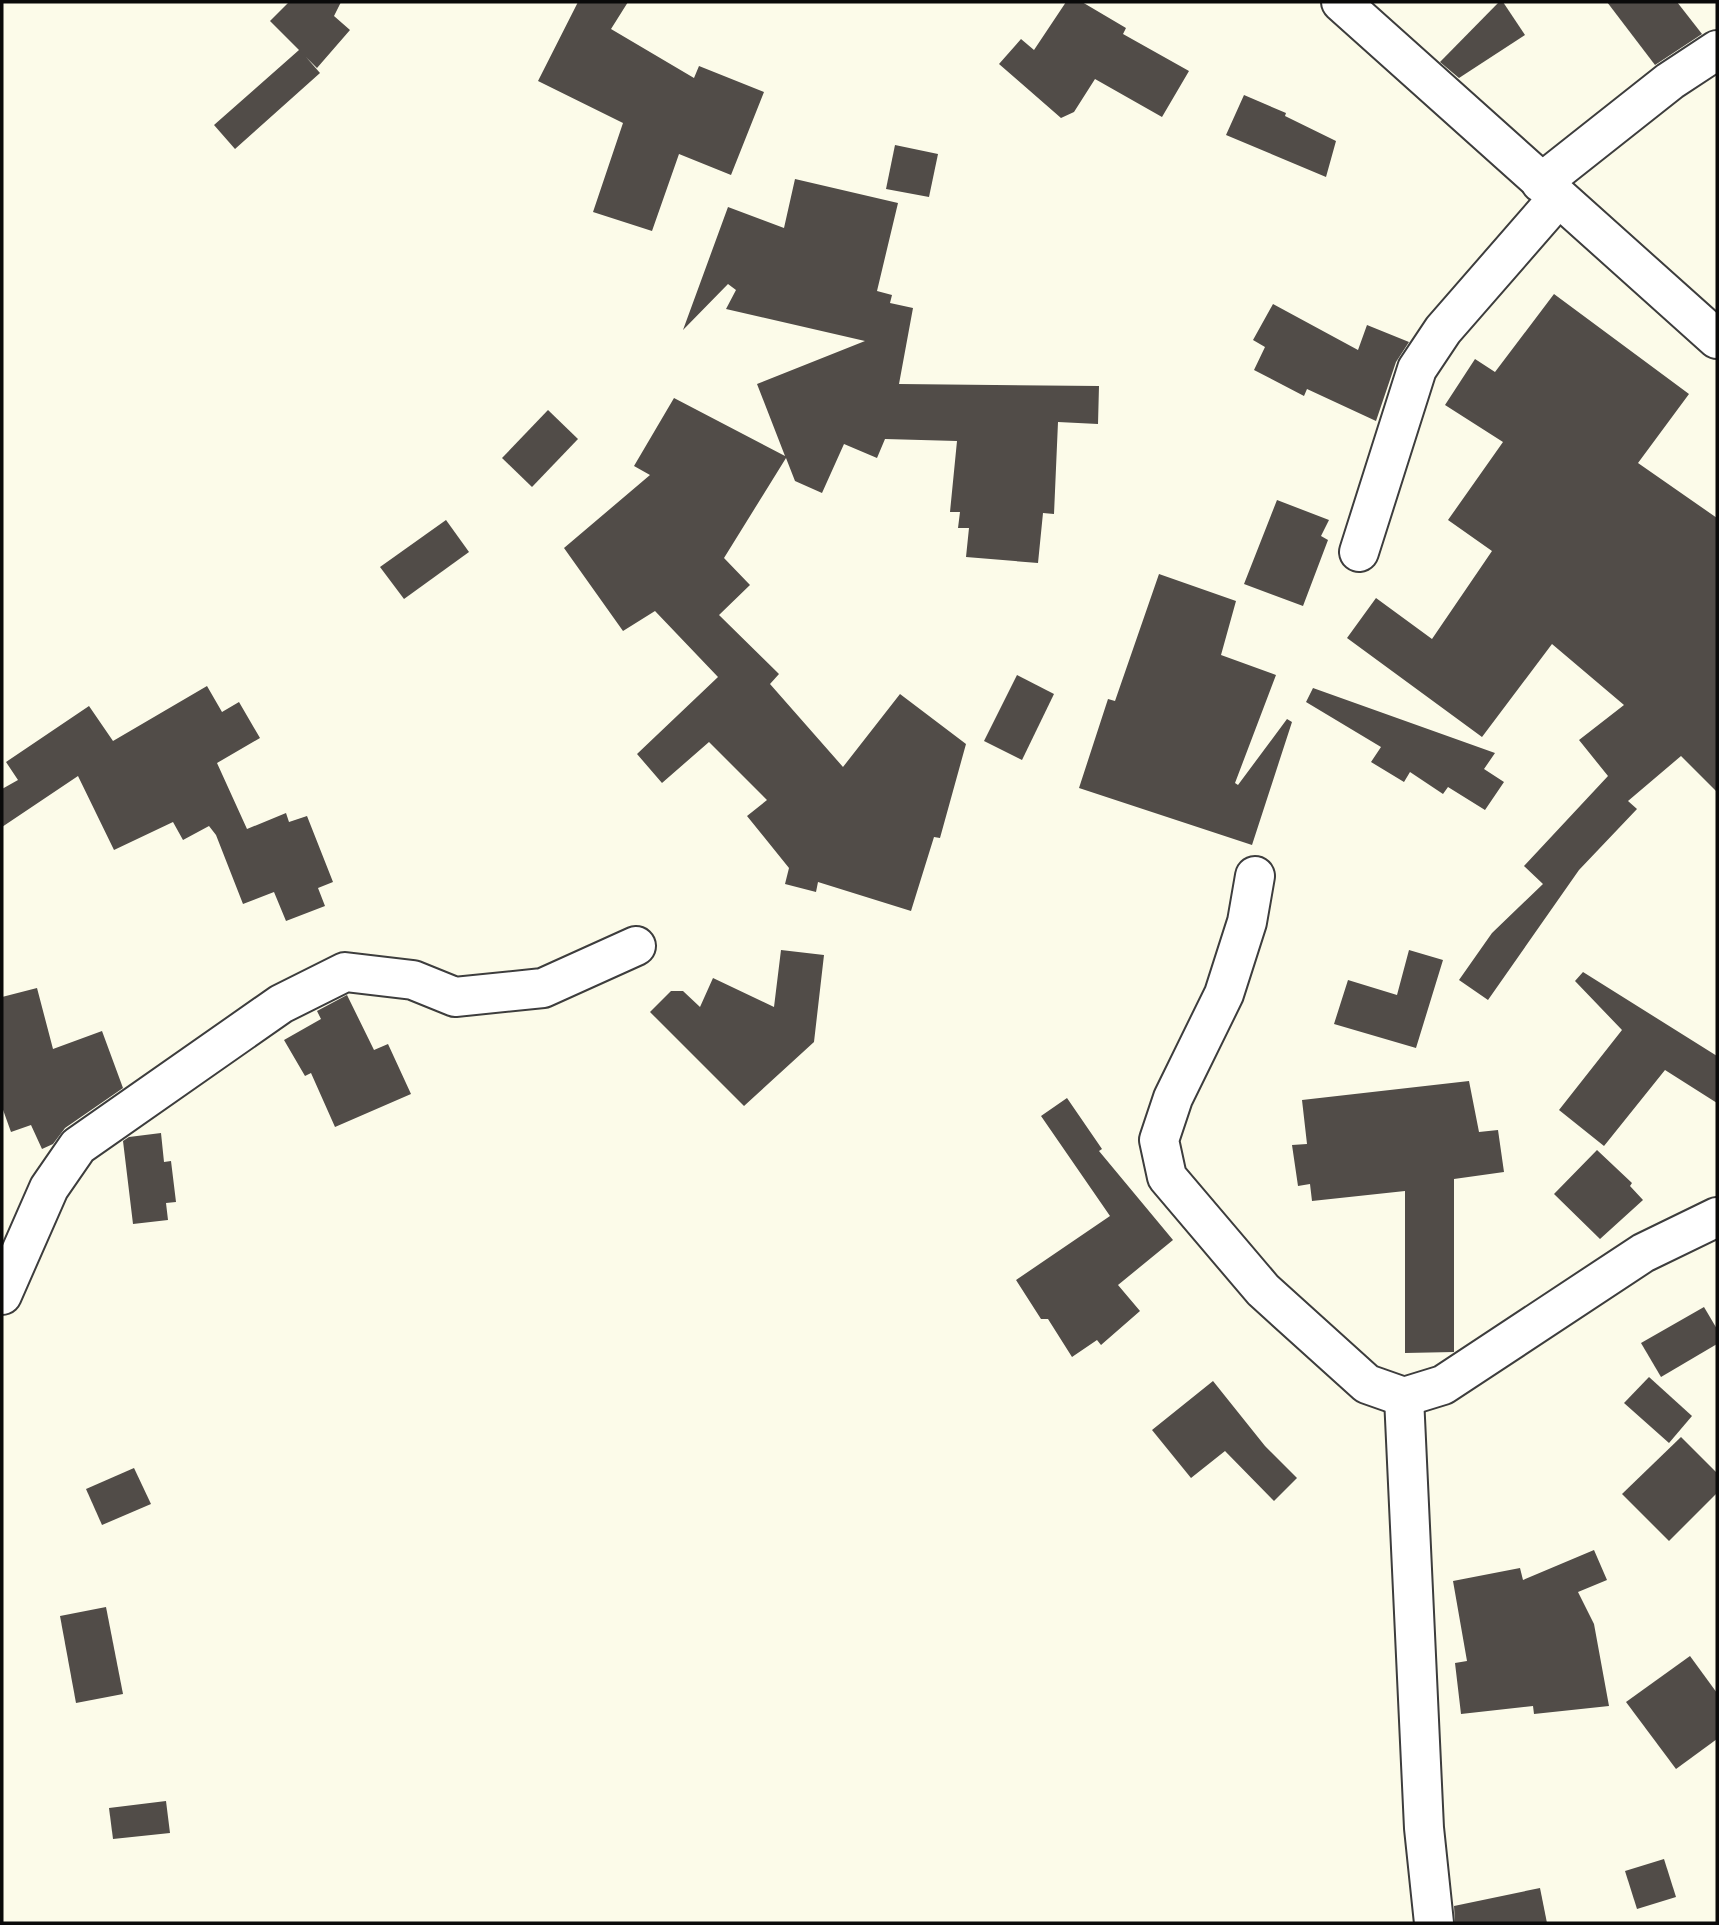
<svg xmlns="http://www.w3.org/2000/svg" width="1719" height="1925" viewBox="0 0 1719 1925" font-family="'Playfair Display',serif">
<style>
.building{fill:#514c48}
.lines{fill:none;stroke-linecap:round;stroke-linejoin:round}
.minor-casing{stroke:#3d3d3d;stroke-width:42}
.minor{stroke:#fff;stroke-width:38}
</style>
<rect width="100%" height="100%" fill="#fcfbe9"/>
<g class="building">
<polygon points="289,2 341,2 334,16 350,30 317,68 306,57 320,73 235,149 214,125 299,50 270,21"/>
<polygon points="578,2 628,2 611,29 694,78 699,66 764,92 731,175 679,154 652,231 593,212 623,123 538,81"/>
<polygon points="1066,2 1082,2 1126,28 1123,34 1189,71 1162,117 1095,79 1074,112 1061,118 999,64 1021,39 1034,50"/>
<polygon points="1499,2 1503,2 1525,35 1459,78 1440,62"/>
<polygon points="1607,2 1677,2 1702,34 1655,65"/>
<polygon points="1244,95 1286,113 1285,116 1336,141 1326,177 1226,135"/>
<polygon points="895,145 938,154 929,197 886,189"/>
<polygon points="795,179 898,203 877,291 892,295 890,303 913,308 899,384 1099,386 1098,424 1058,422 1054,514 1043,513 1038,563 966,557 969,528 958,528 960,512 950,512 957,441 885,439 877,458 844,444 822,493 795,481 786,458 724,558 750,585 719,615 779,674 770,684 843,767 900,694 966,744 940,838 934,837 911,911 818,882 816,892 785,884 789,868 747,816 767,800 709,742 662,783 637,754 718,677 655,611 623,631 564,548 650,475 634,466 674,398 785,456 757,384 865,341 726,309 736,290 728,284 683,330 728,207 784,228"/>
<polygon points="1554,294 1689,394 1638,463 1717,518 1717,792 1681,756 1628,801 1637,809 1579,870 1488,1000 1459,980 1492,933 1543,884 1524,866 1608,776 1579,740 1624,705 1552,644 1482,737 1347,638 1376,598 1432,639 1492,551 1448,520 1503,442 1445,405 1475,359 1495,372"/>
<polygon points="1273,304 1358,350 1367,325 1409,342 1396,362 1376,421 1307,389 1304,396 1254,370 1265,347 1253,340"/>
<polygon points="548,410 578,439 532,487 502,458"/>
<polygon points="1277,500 1329,520 1321,536 1328,540 1303,606 1244,584"/>
<polygon points="446,520 469,552 404,599 380,567"/>
<polygon points="1159,574 1236,601 1221,655 1276,675 1235,783 1238,785 1287,719 1292,722 1252,845 1079,788 1108,699 1115,701"/>
<polygon points="1017,675 1054,694 1022,760 984,741"/>
<polygon points="207,686 222,712 239,702 260,738 217,763 247,829 286,813 289,822 307,816 333,882 318,888 325,906 286,921 274,892 243,904 216,835 209,826 183,840 173,822 114,850 78,776 2,827 2,789 18,780 6,762 89,706 113,741"/>
<polygon points="1313,688 1495,753 1484,769 1504,782 1485,810 1448,787 1443,794 1410,772 1404,782 1371,762 1381,747 1306,702"/>
<polygon points="781,950 824,955 814,1042 744,1106 650,1012 671,991 683,991 700,1007 713,978 774,1007"/>
<polygon points="1409,950 1443,960 1416,1048 1334,1024 1348,980 1397,995"/>
<polygon points="1583,972 1717,1056 1717,1103 1665,1070 1604,1146 1559,1110 1622,1030 1575,981"/>
<polygon points="37,988 53,1049 102,1031 123,1088 65,1128 53,1144 42,1149 31,1125 11,1132 2,1107 2,997"/>
<polygon points="347,995 374,1050 388,1044 411,1094 335,1127 311,1073 305,1076 284,1040 321,1019 317,1011"/>
<polygon points="1469,1081 1479,1132 1498,1130 1504,1172 1454,1179 1454,1352 1405,1353 1405,1191 1312,1201 1310,1184 1298,1186 1292,1145 1307,1144 1302,1100"/>
<polygon points="1067,1098 1102,1149 1099,1151 1173,1240 1118,1285 1140,1311 1101,1345 1097,1340 1072,1357 1048,1319 1041,1319 1016,1280 1110,1216 1041,1116"/>
<polygon points="161,1133 164,1162 171,1161 176,1202 166,1203 168,1220 133,1224 123,1141 129,1137"/>
<polygon points="1597,1150 1632,1183 1630,1186 1643,1200 1600,1239 1554,1194"/>
<polygon points="1704,1307 1717,1329 1717,1344 1661,1377 1641,1343"/>
<polygon points="1649,1377 1692,1416 1669,1443 1624,1403"/>
<polygon points="1213,1381 1265,1446 1297,1478 1274,1501 1225,1451 1191,1478 1152,1430"/>
<polygon points="1681,1437 1717,1473 1717,1493 1669,1541 1622,1494"/>
<polygon points="134,1468 151,1504 102,1525 86,1489"/>
<polygon points="1594,1550 1607,1580 1578,1592 1594,1624 1609,1706 1534,1714 1533,1706 1461,1714 1455,1663 1467,1661 1453,1581 1520,1568 1523,1580"/>
<polygon points="106,1607 123,1694 76,1703 60,1616"/>
<polygon points="1690,1656 1717,1693 1717,1739 1676,1769 1626,1702"/>
<polygon points="166,1801 170,1833 113,1839 109,1808"/>
<polygon points="1664,1859 1676,1897 1637,1909 1625,1871"/>
<polygon points="1540,1888 1547,1923 1455,1923 1454,1906"/>
</g>
<g class="lines">
<defs>
<g id="minor">
<polyline points="1341,2 1717,339"/>
<polyline points="1541,183 1670,81 1717,50"/>
<polyline points="1359,552 1417,369 1443,330 1558,198"/>
<polyline points="1255,876 1247,922 1224,994 1173,1098 1159,1140 1167,1177 1263,1290 1367,1384 1404,1397 1443,1385 1643,1253 1717,1217"/>
<polyline points="2,1295 49,1188 78,1146 281,1004 345,972 413,980 455,997 543,988 636,946"/>
<polyline points="1404,1397 1424,1828 1434,1923"/>
</g>
</defs>
<use href="#minor" class="minor-casing"/>
<use href="#minor" class="minor"/>
</g>
<rect width="1719" height="1925" fill="none" stroke="#0a0a0a" stroke-width="7"/>
</svg>
